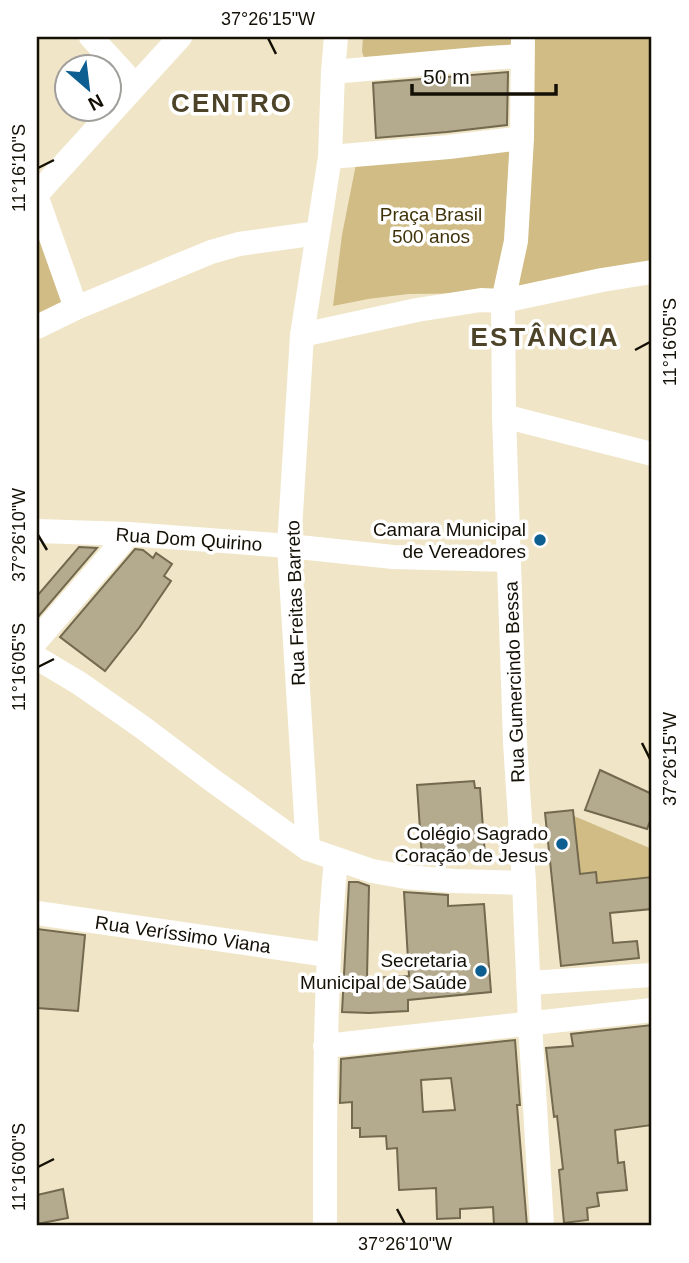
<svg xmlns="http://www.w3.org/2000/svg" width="689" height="1263" viewBox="0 0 689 1263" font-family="Helvetica,sans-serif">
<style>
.green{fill:#d0bc84}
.building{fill:#b4aa8d;stroke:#72694e;stroke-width:2;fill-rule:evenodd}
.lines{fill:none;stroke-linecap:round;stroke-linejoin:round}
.minor{stroke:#fff;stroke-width:24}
.ticks{fill:none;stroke:#141006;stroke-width:2.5}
.poi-dot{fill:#0e5f91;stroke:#fff;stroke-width:2.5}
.labels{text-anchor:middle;stroke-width:7;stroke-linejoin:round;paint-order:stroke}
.park-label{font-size:19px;fill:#403309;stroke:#fff}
.poi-label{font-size:19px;fill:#141006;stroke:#fff;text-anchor:end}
.street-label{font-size:19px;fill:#141006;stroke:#fff}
.district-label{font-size:26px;font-weight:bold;letter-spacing:2px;fill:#4c4329;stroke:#fff}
.neatline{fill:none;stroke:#141006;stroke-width:2.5}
.ticks-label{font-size:18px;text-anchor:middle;fill:#141006}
</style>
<rect width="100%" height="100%" fill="#f0e5c7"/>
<g class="green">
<polygon points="363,37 514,37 515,51 364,57 362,52"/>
<polygon points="530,37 652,37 652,262 519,287 528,137"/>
<polygon points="510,148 501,293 408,294 368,299 333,306 342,235 356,164"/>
<polygon points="37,195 88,307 37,329"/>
<polygon points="574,816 652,849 652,877 597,883 596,872 580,874"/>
</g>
<g class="building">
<polygon points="508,72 507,125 447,132 376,138 373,83"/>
<polygon points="79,547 97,548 37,618 37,596"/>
<polygon points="135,549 143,550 153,558 156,553 172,564 164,576 171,581 139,628 105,671 60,637"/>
<polygon points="600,770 652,794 652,816 647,829 585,810"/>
<polygon points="474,781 475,788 480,788 485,855 422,859 417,785"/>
<polygon points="573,810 580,874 596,872 597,883 652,877 652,909 610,913 613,943 637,941 639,958 561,966 545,813"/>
<polygon points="349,882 358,882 369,886 367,978 409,976 404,892 448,895 448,906 484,904 491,992 408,1000 408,1011 369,1013 342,1012"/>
<polygon points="37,929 85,935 78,1011 37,1008"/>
<polygon points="652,1025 652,1125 615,1130 618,1163 624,1162 627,1190 597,1193 599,1206 587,1208 588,1220 564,1223 559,1170 563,1169 557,1116 554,1117 546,1048 573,1046 571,1034"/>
<path d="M515,1040L520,1105H517L527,1226H494L493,1207L460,1209V1218L437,1219L436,1188L399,1190L397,1148L387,1149L386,1136L360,1137V1128H352V1102L340,1103L341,1059ZM451,1078L455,1110L423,1112L421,1080Z"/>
<polygon points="63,1189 68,1218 37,1224 37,1195"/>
</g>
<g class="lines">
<g class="minor">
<polyline points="91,37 135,85"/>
<polyline points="523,37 522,138 516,241 503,301 504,416 515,742 524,883 530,1022 542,1226"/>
<polyline points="333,72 488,58 522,56"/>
<polyline points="330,157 449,147 522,138"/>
<polyline points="37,194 180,37"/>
<polyline points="37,198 76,308 37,327"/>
<polyline points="76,308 211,252 239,244 318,233"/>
<polyline points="302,335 417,310 481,300 503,301 602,280 652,272"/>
<polyline points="504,416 652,454"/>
<polyline points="37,531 129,534 289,546 393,557 509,560"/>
<polyline points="37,640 129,534"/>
<polyline points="37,658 79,683 142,727 212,780 308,849 372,871 406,877 454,881 524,883"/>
<polyline points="308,849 289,546 302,335 330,157 333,72 336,37"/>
<polyline points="37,913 328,955"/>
<polyline points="529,983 652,975"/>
<polyline points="325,1046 652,1010"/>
<path d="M325,1226C325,1104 324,982 336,860"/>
</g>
</g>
<path class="ticks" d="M268,38L276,54M38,168L54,160M635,350L650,342M38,535L47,550M38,667L54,659M642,743L650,759M38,1167L54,1159M397,1209L405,1224"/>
<g class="poi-dot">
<circle cx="540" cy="540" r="7"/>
<circle cx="562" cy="844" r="7"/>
<circle cx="481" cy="971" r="7"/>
</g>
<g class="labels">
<g class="park-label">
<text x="431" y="221">Praça Brasil<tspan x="431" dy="22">500 anos</tspan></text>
</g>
<g class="poi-label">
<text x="526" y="536">Camara Municipal<tspan x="526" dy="22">de Vereadores</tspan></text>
<text x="548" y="840">Colégio Sagrado<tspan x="548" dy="22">Coração de Jesus</tspan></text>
<text x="467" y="967">Secretaria<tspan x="467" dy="22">Municipal de Saúde</tspan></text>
</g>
<g class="street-label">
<text transform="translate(189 539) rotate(4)" y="7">Rua Dom Quirino</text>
<text transform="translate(295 603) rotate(-92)" y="7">Rua Freitas Barreto</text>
<text transform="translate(514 682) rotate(-92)" y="7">Rua Gumercindo Bessa</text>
<text transform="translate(183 934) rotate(8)" y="7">Rua Veríssimo Viana</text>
</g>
<g class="district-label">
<text x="232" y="112">CENTRO</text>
<text x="545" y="346">ESTÂNCIA</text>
</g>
</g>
<rect width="689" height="1263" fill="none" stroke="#ffffff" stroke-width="77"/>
<g transform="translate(88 88) rotate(152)"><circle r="33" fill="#ffffff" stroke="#a19f9b" stroke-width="2"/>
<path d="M0-5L12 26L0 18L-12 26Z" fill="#0e5f91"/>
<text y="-10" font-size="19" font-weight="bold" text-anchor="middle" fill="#141006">N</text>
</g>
<path d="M412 84v10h144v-10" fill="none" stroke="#141006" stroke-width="3.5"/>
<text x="423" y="84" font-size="21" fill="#141006" stroke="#ffffff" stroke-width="5" paint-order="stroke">50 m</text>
<rect x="38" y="38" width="612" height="1186" class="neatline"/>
<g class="ticks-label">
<text x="268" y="25">37°26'15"W</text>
<text transform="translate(19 168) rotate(-90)" y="6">11°16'10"S</text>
<text transform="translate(670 342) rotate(-90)" y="6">11°16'05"S</text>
<text transform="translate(19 535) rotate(-90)" y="6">37°26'10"W</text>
<text transform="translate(19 667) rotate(-90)" y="6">11°16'05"S</text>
<text transform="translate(670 759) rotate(-90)" y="6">37°26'15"W</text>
<text transform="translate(19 1167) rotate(-90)" y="6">11°16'00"S</text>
<text x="405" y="1250">37°26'10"W</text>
</g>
</svg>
